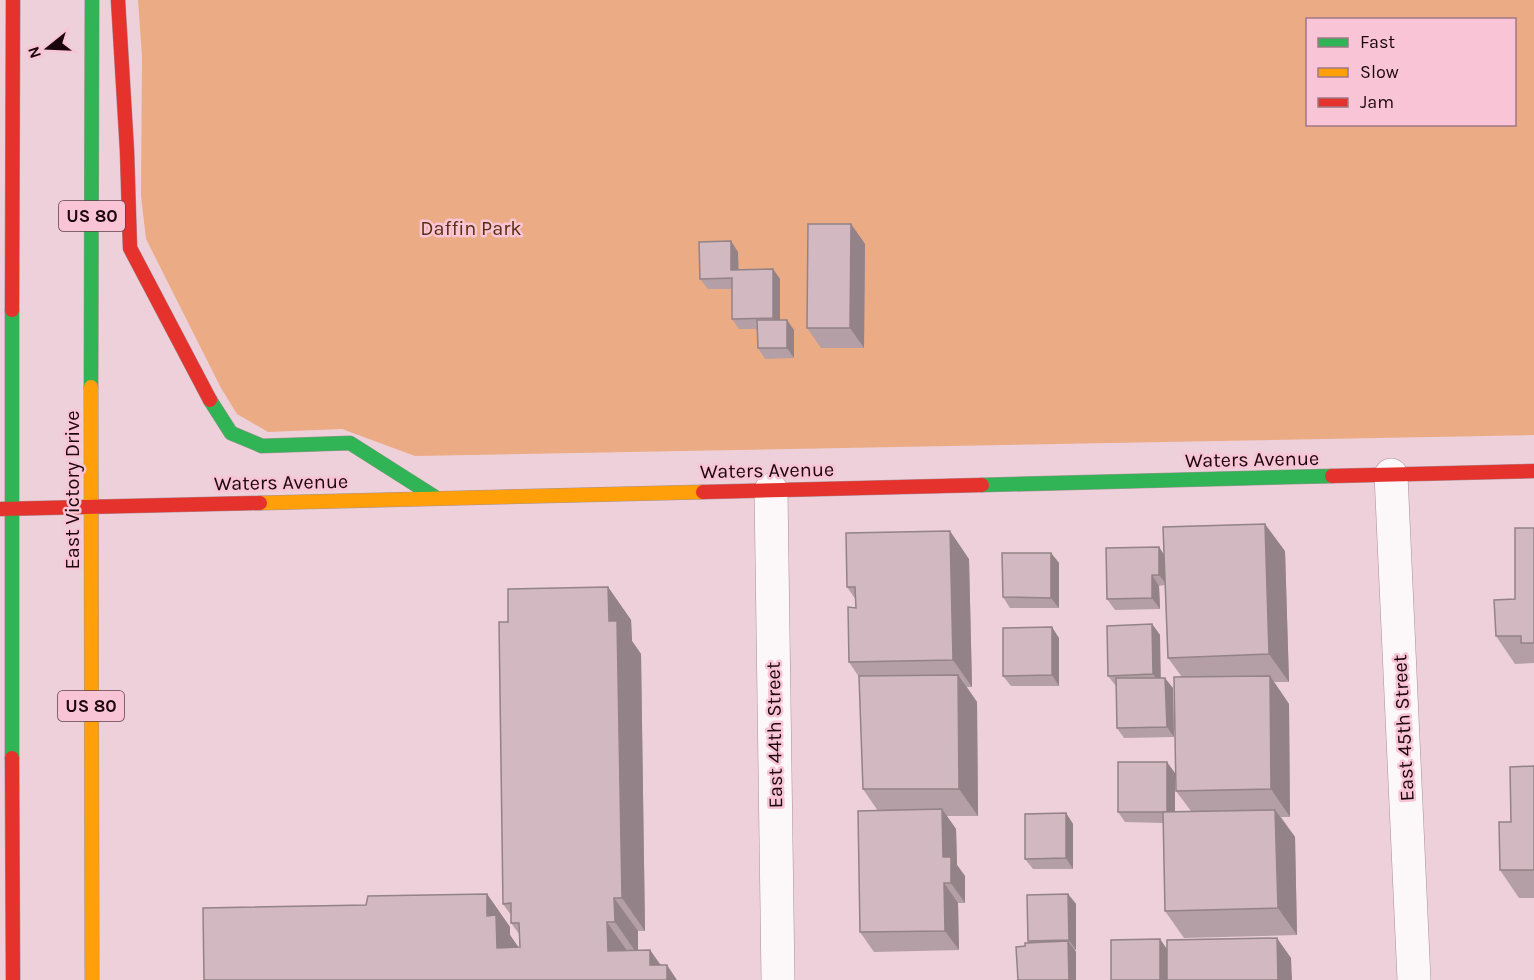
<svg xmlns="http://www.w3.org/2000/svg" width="1534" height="980" viewBox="0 0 1534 980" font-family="Karla,sans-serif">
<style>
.green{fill:#ebab85;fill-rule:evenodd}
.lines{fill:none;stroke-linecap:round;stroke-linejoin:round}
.street-casing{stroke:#a89098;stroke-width:34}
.fast-casing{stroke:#a89098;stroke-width:15}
.slow-casing{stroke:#a89098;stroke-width:15}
.jam-casing{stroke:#a89098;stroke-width:15}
.street{stroke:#fcf8f9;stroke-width:33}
.fast{stroke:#30b455;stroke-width:14}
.slow{stroke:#ff9f0a;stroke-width:14}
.jam{stroke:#e5322d;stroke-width:14}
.wall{fill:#b59fa6}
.shaded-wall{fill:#938287}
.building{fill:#d2b9c1;stroke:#938287;stroke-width:1.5}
.labels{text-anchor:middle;stroke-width:5;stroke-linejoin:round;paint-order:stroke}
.shield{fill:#f9c4d5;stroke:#5e3f4a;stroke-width:1.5}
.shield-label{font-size:18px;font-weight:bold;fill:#1b060e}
.park-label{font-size:20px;fill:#572f0c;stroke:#f9c4d5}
.street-label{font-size:20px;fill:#1b060e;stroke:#f9c4d5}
</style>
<rect width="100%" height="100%" fill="#edd0d9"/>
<path class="green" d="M138,0H1534V435L415,456L342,429L268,432L237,414L221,388L146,239L141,196L142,56ZM1308,20H1514V124H1308Z"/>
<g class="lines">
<defs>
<g id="street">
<polyline points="1391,475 1414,980"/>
<polyline points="771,490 778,980"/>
</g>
<g id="fast">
<polyline points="12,310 12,758"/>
<polyline points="91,387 92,0"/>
<polyline points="210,400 231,433 262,446 350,443 435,497"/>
<polyline points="982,485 1332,476"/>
</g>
<g id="slow">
<polyline points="91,387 92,980"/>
<polyline points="260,503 703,492"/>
</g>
<g id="jam">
<polyline points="118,0 127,151 130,248 210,400"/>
<polyline points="12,310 13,0"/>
<polyline points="1332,476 1534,471"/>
<polyline points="703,492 982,485"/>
<polyline points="0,509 260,503"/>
<polyline points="12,758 13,980"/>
</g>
</defs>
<use href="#street" class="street-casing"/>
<use href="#fast" class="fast-casing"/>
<use href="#slow" class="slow-casing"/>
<use href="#jam" class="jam-casing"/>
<use href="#street" class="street"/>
<use href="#fast" class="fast"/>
<use href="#slow" class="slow"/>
<use href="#jam" class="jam"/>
</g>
<g class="wall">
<polygon points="851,224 865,244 864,348 821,348 807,328"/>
<polygon points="738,252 738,270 773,269 780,279 780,320 794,330 794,358 765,359 758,348 757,329 739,329 732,319 732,289 708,289 700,279"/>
<polygon points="1534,528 1534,663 1515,664 1496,636 1515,599"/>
<polygon points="1159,547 1164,555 1285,551 1289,682 1274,682 1289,704 1290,817 1281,817 1295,837 1297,935 1184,938 1165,911 1163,823 1125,822 1118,812 1175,773 1175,812 1191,811 1176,791 1182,677 1168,658 1165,585 1159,586 1160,609 1115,610 1107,599"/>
<polygon points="1051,553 1059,563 1059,608 1010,608 1003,597"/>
<polygon points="969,559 972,687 967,687 977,702 978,816 947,816 956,829 957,865 965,876 965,903 958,903 959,950 874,952 860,932 878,811 863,789 859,677 849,662 856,608 856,600 847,587"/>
<polygon points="608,587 631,620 632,641 641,654 645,931 638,931 638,951 650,950 661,965 204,980 366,905 487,894 510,927 510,935 518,947 520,947 520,935 511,923 511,915 503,904 508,622"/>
<polygon points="1152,624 1160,635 1160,678 1173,688 1174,737 1124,738 1117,728 1116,686 1108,676"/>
<polygon points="1059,638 1059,686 1011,686 1003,676"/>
<polygon points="1534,766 1534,898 1519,898 1500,870 1511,822"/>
<polygon points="1066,813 1073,824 1073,869 1033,869 1025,859"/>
<polygon points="1068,894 1076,904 1076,950 1075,950 1076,952 1025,946 1030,943 1028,941"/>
</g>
<g class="shaded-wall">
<polygon points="851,224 865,244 864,348 850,328"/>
<polygon points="731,241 738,252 739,280 731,270"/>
<polygon points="773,269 780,279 780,328 773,318"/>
<polygon points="787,320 794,330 794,358 787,348"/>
<polygon points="1265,524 1285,551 1289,682 1269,654"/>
<polygon points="950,531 969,559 972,687 953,660"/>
<polygon points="1159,547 1166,558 1167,585 1159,575"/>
<polygon points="1051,553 1059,563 1059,608 1051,598"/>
<polygon points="1152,575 1159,586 1160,609 1152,598"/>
<polygon points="608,587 631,620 632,641 641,654 645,931 622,898"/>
<polygon points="1152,624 1160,635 1161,685 1153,674"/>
<polygon points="1052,627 1059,638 1059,686 1052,675"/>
<polygon points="958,675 977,702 978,816 959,789"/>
<polygon points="1270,676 1289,704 1290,817 1271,789"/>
<polygon points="1165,678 1173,688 1174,737 1167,727"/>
<polygon points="1167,762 1175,773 1175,823 1167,812"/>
<polygon points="942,809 956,829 957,865 965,876 965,903 951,883 943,857"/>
<polygon points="1275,810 1295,837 1297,935 1278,908"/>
<polygon points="1066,813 1073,824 1073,869 1066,858"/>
<polygon points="944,883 958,903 959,950 945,931"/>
<polygon points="487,894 510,927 510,935 519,948 497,948 487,916"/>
<polygon points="1068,894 1076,904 1076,950 1069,940"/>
<polygon points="614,898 638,931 638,955 615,922"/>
<polygon points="607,922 630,955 608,951"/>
<polygon points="1277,938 1291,958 1292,980 1278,980"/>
<polygon points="1160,939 1174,959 1174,980 1160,980"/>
<polygon points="1068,941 1076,952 1076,980 1069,980"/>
<polygon points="650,950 667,975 667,965 677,980 660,980 650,965"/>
</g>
<g class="building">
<polygon points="808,224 851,224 850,328 807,328"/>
<polygon points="731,241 731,270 773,269 773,318 732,319 732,278 700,279 699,242"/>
<polygon points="757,320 787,320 787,348 758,348"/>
<polygon points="1265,524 1269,654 1168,658 1163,527"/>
<polygon points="1515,528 1534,528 1534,643 1521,643 1521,636 1496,636 1494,600 1515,599"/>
<polygon points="950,531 953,660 849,662 848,607 856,608 855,587 847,587 846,533"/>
<polygon points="1159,547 1159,575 1152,575 1152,598 1107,599 1106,548"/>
<polygon points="1002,553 1051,553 1051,598 1003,597"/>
<polygon points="608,587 609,621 617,621 622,898 614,898 615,922 607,922 608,951 650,950 650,965 667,965 667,980 204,980 203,908 366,905 368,896 487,894 487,916 496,915 497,948 520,947 519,923 511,923 511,903 503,904 499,622 508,622 508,589"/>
<polygon points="1152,624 1153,674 1108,676 1107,626"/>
<polygon points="1052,627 1052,675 1003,676 1003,628"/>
<polygon points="958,675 959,789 863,789 859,676"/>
<polygon points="1270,676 1271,789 1176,791 1174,677"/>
<polygon points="1116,678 1165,678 1167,727 1117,728"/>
<rect x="1118" y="762" width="49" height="50"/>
<polygon points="1534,766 1534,870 1500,870 1499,822 1511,822 1510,767"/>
<polygon points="942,809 943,857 951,857 951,883 944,883 945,931 860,932 858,811"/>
<polygon points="1275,810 1278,908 1165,911 1163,812"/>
<polygon points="1066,813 1066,858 1025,859 1025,814"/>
<polygon points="1068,894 1069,940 1028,941 1027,895"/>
<polygon points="1277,938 1278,980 1167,980 1167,940"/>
<polygon points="1160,939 1160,980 1111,980 1111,940"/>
<polygon points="1068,941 1069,980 1018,980 1016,947 1025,946 1025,943"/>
</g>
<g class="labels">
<g class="shield">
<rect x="59" y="201" width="66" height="30" rx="4.5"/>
<rect x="58" y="691" width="66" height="30" rx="4.5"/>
</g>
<g class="shield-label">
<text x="92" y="222">US 80</text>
<text x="91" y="712">US 80</text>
</g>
<g class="park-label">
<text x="471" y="235">Daffin Park</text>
</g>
<g class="street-label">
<text transform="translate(1252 459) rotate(-1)" y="7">Waters Avenue</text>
<text transform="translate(767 470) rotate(-1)" y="7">Waters Avenue</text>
<text transform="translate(281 482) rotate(-1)" y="7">Waters Avenue</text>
<text transform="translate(72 490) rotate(-90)" y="7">East Victory Drive</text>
<text transform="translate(1403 728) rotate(-93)" y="7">East 45th Street</text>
<text transform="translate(774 735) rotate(-91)" y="7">East 44th Street</text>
</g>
</g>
<rect x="1306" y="18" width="210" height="108" fill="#f9c4d5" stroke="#a07885" stroke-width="1.5"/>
<rect x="1318" y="38" width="30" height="9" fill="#30b455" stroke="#a07885" stroke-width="1.5"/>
<text x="1360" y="48" font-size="18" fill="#1b060e">Fast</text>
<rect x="1318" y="68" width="30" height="9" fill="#ff9f0a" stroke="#a07885" stroke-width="1.5"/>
<text x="1360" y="78" font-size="18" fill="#1b060e">Slow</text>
<rect x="1318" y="98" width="30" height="9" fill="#e5322d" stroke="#a07885" stroke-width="1.5"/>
<text x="1360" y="108" font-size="18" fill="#1b060e">Jam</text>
<g transform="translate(48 48) rotate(252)" stroke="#f9c4d5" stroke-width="4.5" paint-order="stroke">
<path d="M0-4.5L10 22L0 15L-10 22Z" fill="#1b060e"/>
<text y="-9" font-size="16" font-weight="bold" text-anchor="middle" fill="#1b060e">N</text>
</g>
</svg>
